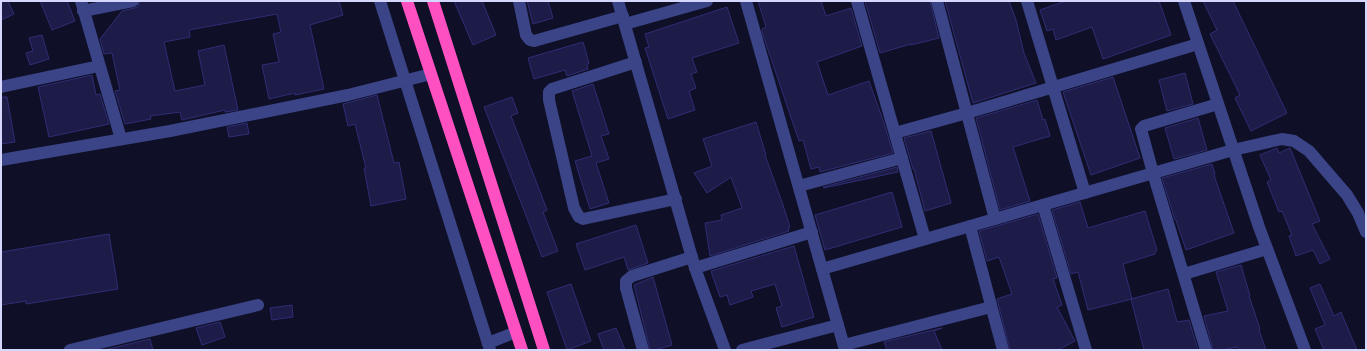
<svg xmlns="http://www.w3.org/2000/svg" width="1367" height="351" viewBox="0 0 1367 351" font-family="'Roboto Condensed',sans-serif">
<style>
.building{fill:#1d1b48;stroke:#2f2d74}
.lines{fill:none;stroke-linecap:round;stroke-linejoin:round}
.minor{stroke:#3a4486;stroke-width:12}
.highway{stroke:#ff50c1;stroke-width:12}
</style>
<rect width="100%" height="100%" fill="#0f0f27"/>
<g class="building">
<polygon points="1,1 8,1 14,14 1,20"/>
<polygon points="40,1 67,1 75,21 52,30"/>
<polygon points="140,1 339,1 343,15 310,25 324,89 295,95 295,93 269,99 262,65 279,62 273,34 281,32 277,14 189,30 190,37 164,42 175,91 205,85 198,51 224,45 238,110 225,112 225,110 182,120 180,112 150,116 151,119 125,124 115,91 120,90 112,53 104,54 100,39 122,11 138,7"/>
<polygon points="454,1 482,1 496,35 473,45"/>
<polygon points="527,1 548,1 553,18 533,24"/>
<polygon points="758,1 821,1 826,16 851,8 862,46 817,62 828,95 869,81 884,123 893,153 820,172 819,167 811,169 803,140 799,141 762,32 762,29 766,27"/>
<polygon points="865,1 930,1 939,38 911,45 911,44 880,53"/>
<polygon points="945,1 1009,1 1016,20 1024,53 1036,83 973,103"/>
<polygon points="1066,1 1159,1 1171,35 1103,59 1092,27 1056,40 1053,29 1047,31 1040,10"/>
<polygon points="1203,1 1233,1 1287,113 1251,131 1235,98 1240,95 1210,34 1217,30"/>
<polygon points="727,7 739,43 692,58 697,72 691,74 696,88 689,91 695,110 668,119 645,48 649,47 645,34"/>
<polygon points="42,35 49,59 30,65 26,53 33,51 29,38"/>
<polygon points="583,42 589,63 587,64 588,69 567,76 565,70 534,79 528,58"/>
<polygon points="1185,73 1193,104 1167,111 1159,80"/>
<polygon points="92,75 96,95 100,94 109,124 49,137 38,87"/>
<polygon points="1113,77 1140,158 1091,175 1063,92"/>
<polygon points="593,84 609,134 601,136 609,159 596,163 609,203 590,209 575,161 592,156 572,91"/>
<polygon points="377,95 394,163 399,162 406,199 371,206 364,168 366,168 355,124 348,126 343,104"/>
<polygon points="1,97 7,97 15,142 1,144"/>
<polygon points="512,97 518,113 511,116 547,210 543,212 558,251 542,257 484,107"/>
<polygon points="1037,100 1043,120 1045,119 1050,136 1013,147 1030,201 1000,210 976,118"/>
<polygon points="1198,118 1207,150 1174,159 1165,128"/>
<polygon points="756,122 766,155 765,155 783,205 790,227 788,228 789,231 710,256 705,223 722,220 721,215 742,208 731,177 707,193 694,173 712,166 703,139"/>
<polygon points="247,123 249,134 229,137 227,127"/>
<polygon points="931,131 951,203 925,211 914,169 913,169 904,138"/>
<polygon points="1277,148 1279,153 1290,148 1320,221 1312,224 1330,259 1320,264 1313,250 1296,256 1289,236 1292,235 1282,211 1279,212 1267,182 1271,180 1260,155"/>
<polygon points="1212,164 1215,174 1214,175 1234,233 1186,250 1176,220 1175,220 1162,178"/>
<polygon points="897,167 898,172 824,188 823,187"/>
<polygon points="892,192 902,227 825,250 815,215"/>
<polygon points="1080,202 1088,228 1145,211 1157,250 1155,252 1155,254 1123,264 1132,299 1088,310 1078,272 1071,274 1052,210"/>
<polygon points="1038,214 1057,278 1053,279 1062,305 1057,307 1075,341 1058,350 1010,350 997,299 1012,294 999,257 987,261 979,231"/>
<polygon points="636,225 648,263 628,270 624,257 585,270 576,244"/>
<polygon points="109,234 118,289 26,304 26,301 1,305 1,252"/>
<polygon points="794,246 814,317 782,327 776,308 782,306 775,284 751,291 753,297 730,305 727,295 720,297 711,271"/>
<polygon points="1241,265 1250,296 1249,296 1260,329 1259,330 1266,350 1239,350 1237,347 1222,350 1213,350 1204,316 1228,311 1216,272"/>
<polygon points="653,277 672,345 655,350 650,350 634,285"/>
<polygon points="571,284 591,341 567,350 547,292"/>
<polygon points="1320,284 1334,316 1341,312 1357,350 1324,350 1315,329 1325,325 1310,288"/>
<polygon points="1168,289 1177,322 1189,320 1198,350 1144,350 1131,299"/>
<polygon points="292,305 293,317 272,320 270,308"/>
<polygon points="220,322 225,337 202,345 196,328"/>
<polygon points="616,328 625,350 604,350 598,334"/>
<polygon points="942,328 934,331 942,350 887,350 884,342"/>
<polygon points="150,339 153,350 104,350"/>
</g>
<g class="lines">
<g class="minor">
<polyline points="81,1 121,139"/>
<polyline points="380,1 490,350"/>
<polyline points="519,1 526,35 530,40 534,41 623,16"/>
<polyline points="618,1 695,268 725,350"/>
<polyline points="746,1 845,350"/>
<polyline points="857,1 925,239"/>
<polyline points="937,1 995,219"/>
<polyline points="1027,1 1085,193"/>
<polyline points="1184,1 1259,227 1305,350"/>
<polyline points="83,11 133,1"/>
<polyline points="625,24 707,1"/>
<polyline points="636,62 552,89 549,92 549,100 574,208 579,217 583,219 676,199"/>
<polyline points="1,87 99,66"/>
<polyline points="895,133 967,113 1198,44"/>
<polyline points="1,160 170,131 348,95 431,74"/>
<polyline points="799,186 902,158"/>
<polyline points="1043,205 1086,350"/>
<polyline points="970,226 1003,350"/>
<polyline points="695,268 812,232"/>
<polyline points="822,269 1233,150 1282,139 1294,141 1309,151 1347,195 1358,213 1366,232"/>
<polyline points="1184,274 1267,249"/>
<polyline points="488,343 516,332"/>
<polyline points="844,345 991,307"/>
<polyline points="70,350 258,305"/>
<polyline points="643,350 626,288 626,281 632,276 692,257"/>
<polyline points="742,350 838,325"/>
<polyline points="1206,350 1153,173 1141,129 1144,126 1218,104"/>
</g>
<g class="highway">
<polyline points="407,1 522,350"/>
<polyline points="433,1 544,350"/>
</g>
</g>
<rect width="1367" height="351" fill="none" stroke="#d5d7ff" stroke-width="4"/>
</svg>
